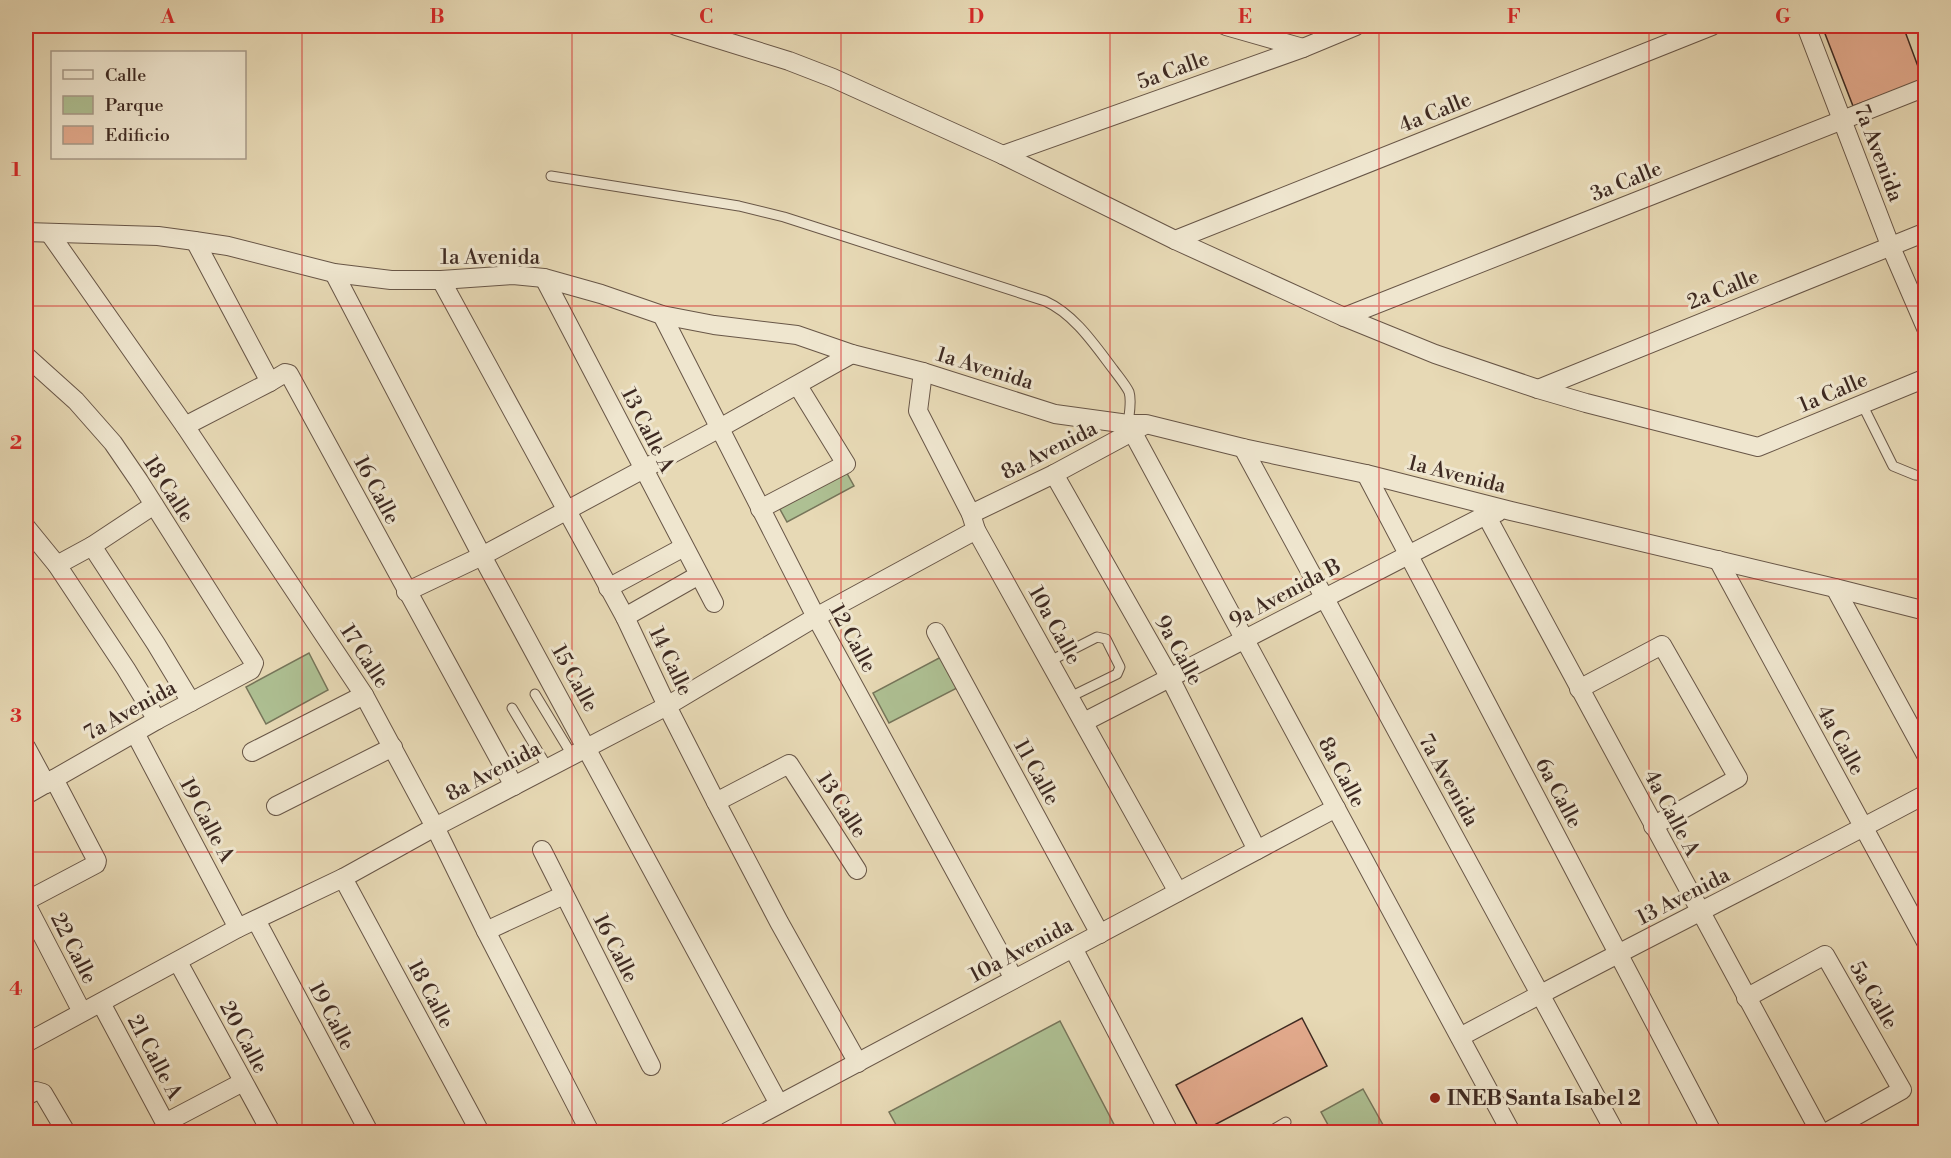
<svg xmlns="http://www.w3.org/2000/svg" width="1951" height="1158" viewBox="0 0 1951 1158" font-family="'Libre Bodoni',serif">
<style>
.green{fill:#aec093;stroke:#76755a;stroke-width:1.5}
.building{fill:#e4ab8e;stroke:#3e2a22;stroke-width:1.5}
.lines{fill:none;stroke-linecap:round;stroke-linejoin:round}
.service-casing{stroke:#685647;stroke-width:11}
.minor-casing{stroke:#685647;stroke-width:20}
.service{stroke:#efe6cf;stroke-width:9}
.minor{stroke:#efe6cf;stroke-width:18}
.grid{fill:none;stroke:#d62828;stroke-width:1.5;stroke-opacity:0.55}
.poi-dot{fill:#8f2418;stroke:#efe6cf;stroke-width:2}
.labels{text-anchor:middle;stroke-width:6;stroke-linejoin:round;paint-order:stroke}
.street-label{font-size:21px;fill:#3e2a22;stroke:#efe6cf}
.poi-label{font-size:21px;font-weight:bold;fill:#3e2a22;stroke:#efe6cf;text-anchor:start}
.neatline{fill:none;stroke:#d62828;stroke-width:2}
.grid-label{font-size:20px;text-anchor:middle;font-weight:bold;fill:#d62828}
</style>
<rect width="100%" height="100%" fill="#e7d9b5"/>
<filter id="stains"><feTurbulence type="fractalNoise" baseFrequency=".00333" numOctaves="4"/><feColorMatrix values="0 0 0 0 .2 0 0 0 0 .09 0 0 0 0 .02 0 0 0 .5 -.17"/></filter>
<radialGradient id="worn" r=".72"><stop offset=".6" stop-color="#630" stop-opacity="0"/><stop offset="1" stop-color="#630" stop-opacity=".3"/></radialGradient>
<g class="green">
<polygon points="839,459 854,486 787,522 772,495"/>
<polygon points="309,653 328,690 266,724 246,687"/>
<polygon points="941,657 957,688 889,723 873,693"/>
<polygon points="1060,1021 1118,1132 900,1132 889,1112"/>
<polygon points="1363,1089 1387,1132 1332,1132 1321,1112"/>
</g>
<g class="building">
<polygon points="1822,26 1903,26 1923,80 1853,106"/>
<polygon points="1926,235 1926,259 1917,238"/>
<polygon points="1302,1018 1327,1066 1201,1132 1176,1085"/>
</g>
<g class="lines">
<defs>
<g id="service">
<path d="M551,176L739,206L784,217L1045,301C1074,314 1094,344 1113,369C1118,376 1125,384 1129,392C1132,401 1129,415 1128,424"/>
<polyline points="1862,404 1893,466 1915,475 1926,476"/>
<polyline points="1050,661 1097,637 1106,639 1120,667 1117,674 1070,697"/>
<polyline points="535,694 572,755"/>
<polyline points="512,708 548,768"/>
<polyline points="1269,1132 1286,1122"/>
</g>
<g id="minor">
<polyline points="676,26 789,61 833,78 1003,155 1175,240 1344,317 1435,354 1538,389 1586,403 1758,447 1926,378"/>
<polyline points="1226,26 1303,48"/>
<polyline points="1806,26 1890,245 1926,328"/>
<polyline points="1003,155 1303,48 1356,26"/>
<polyline points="26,232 158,236 195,241 228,246 334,273 391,280 441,280 513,275 544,278 601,294 662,315 714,325 797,335 852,354 923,372 1055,414 1128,424 1146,424 1243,448 1366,474 1511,511 1835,588 1926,611"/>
<polyline points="50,234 185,426 364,695 435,827 486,931 590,1132"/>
<polyline points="1175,240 1712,26"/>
<polyline points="195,241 270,382 285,373 289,374 514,786"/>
<polyline points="334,273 482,556 779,1104"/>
<polyline points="544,278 714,603"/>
<polyline points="441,280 625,617 667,706 716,802 779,922 858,1063"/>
<polyline points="662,315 816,617 1014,979"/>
<polyline points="1344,317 1926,87"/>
<polyline points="26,356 76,401 113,443 139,481 254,663 251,670 157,720 26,795"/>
<polyline points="923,372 918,411 971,514 976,530 1178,892"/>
<polyline points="1538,389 1926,232"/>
<polyline points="185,426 270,382"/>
<polyline points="1133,433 1511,1132"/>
<polyline points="1243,448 1615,1132"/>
<polyline points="1054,474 1170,678 1257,850"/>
<polyline points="1366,474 1712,1132"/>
<polyline points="760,509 846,464 798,386"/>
<polyline points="971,514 1054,474 1143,426"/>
<polyline points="1486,515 1820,1132"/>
<polyline points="26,527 57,565 126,669 157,720"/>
<polyline points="92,546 156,644 191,702"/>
<polyline points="1718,560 1926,942"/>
<polyline points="57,565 92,546 154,505"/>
<polyline points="608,588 684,547"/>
<polyline points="1835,588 1926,755"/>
<polyline points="406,592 482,556 718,429 852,354"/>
<polyline points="625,617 699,575"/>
<polyline points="936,632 1100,934"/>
<polyline points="1579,689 1662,645 1738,778 1653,826"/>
<polyline points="1084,722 1486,515 1497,513"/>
<polyline points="135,733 238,928"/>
<polyline points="26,747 46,784"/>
<polyline points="252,752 364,695"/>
<polyline points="716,802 789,764 857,870"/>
<polyline points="276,806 393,747"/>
<polyline points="542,850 651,1066"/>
<polyline points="343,878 480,1132"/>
<polyline points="26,901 96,864 97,861 54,779"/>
<polyline points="26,904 82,1012"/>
<polyline points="256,920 369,1132"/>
<polyline points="486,931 564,895"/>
<polyline points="1073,948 1169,1132"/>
<polyline points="178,962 271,1132"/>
<polyline points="1746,998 1825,955 1902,1090 1827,1132"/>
<polyline points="101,1003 170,1132"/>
<path d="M1460,1037C1614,954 1771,877 1926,794"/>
<polyline points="26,1043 238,928 343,878 435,827 667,706 816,617 976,530"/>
<polyline points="26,1096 36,1091 43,1093 66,1132"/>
<polyline points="165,1123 243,1082"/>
<polyline points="727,1132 1336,808"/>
</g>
</defs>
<use href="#service" class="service-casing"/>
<use href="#minor" class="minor-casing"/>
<use href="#service" class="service"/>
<use href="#minor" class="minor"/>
</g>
<path class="grid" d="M302,26V1132M572,26V1132M841,26V1132M1110,26V1132M1379,26V1132M1649,26V1132M26,306H1926M26,579H1926M26,852H1926"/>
<circle class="poi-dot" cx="1435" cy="1098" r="6"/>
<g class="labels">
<g class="street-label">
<text transform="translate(1173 70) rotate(-20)" y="7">5a Calle</text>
<text transform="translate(1435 112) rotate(-22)" y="7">4a Calle</text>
<text transform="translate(1879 153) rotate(69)" y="7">7a Avenida</text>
<text transform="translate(1626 181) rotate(-22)" y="7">3a Calle</text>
<text x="490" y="264">1a Avenida</text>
<text transform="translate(1723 289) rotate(-22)" y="7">2a Calle</text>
<text transform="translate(985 368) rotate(17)" y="7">1a Avenida</text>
<text transform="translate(1833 392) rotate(-23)" y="7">1a Calle</text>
<text transform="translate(648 430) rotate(63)" y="7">13 Calle A</text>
<text transform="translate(1049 450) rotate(-27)" y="7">8a Avenida</text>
<text transform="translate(1457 474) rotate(14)" y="7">1a Avenida</text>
<text transform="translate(169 489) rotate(57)" y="7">18 Calle</text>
<text transform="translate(377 490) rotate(62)" y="7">16 Calle</text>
<text transform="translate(1285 593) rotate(-28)" y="7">9a Avenida B</text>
<text transform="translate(1055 625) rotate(61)" y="7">10a Calle</text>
<text transform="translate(853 638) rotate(61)" y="7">12 Calle</text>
<text transform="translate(1179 650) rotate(61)" y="7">9a Calle</text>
<text transform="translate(365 656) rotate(57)" y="7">17 Calle</text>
<text transform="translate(671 661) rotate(64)" y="7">14 Calle</text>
<text transform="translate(575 678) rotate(61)" y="7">15 Calle</text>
<text transform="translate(130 710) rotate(-29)" y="7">7a Avenida</text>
<text transform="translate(1841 740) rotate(61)" y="7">4a Calle</text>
<text transform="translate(493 771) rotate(-28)" y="7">8a Avenida</text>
<text transform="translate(1037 772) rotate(61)" y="7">11 Calle</text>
<text transform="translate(1342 772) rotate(62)" y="7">8a Calle</text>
<text transform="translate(1449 780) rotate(61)" y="7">7a Avenida</text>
<text transform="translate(1559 793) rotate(62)" y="7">6a Calle</text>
<text transform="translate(842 805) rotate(57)" y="7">13 Calle</text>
<text transform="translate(1672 813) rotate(62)" y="7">4a Calle A</text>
<text transform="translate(207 820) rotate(62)" y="7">19 Calle A</text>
<text transform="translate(1683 896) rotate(-27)" y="7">13 Avenida</text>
<text transform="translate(74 948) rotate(63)" y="7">22 Calle</text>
<text transform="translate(616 948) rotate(63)" y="7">16 Calle</text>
<text transform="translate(1021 950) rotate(-28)" y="7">10a Avenida</text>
<text transform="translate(431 994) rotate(62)" y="7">18 Calle</text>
<text transform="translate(1874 995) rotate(60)" y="7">5a Calle</text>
<text transform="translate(332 1016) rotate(62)" y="7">19 Calle</text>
<text transform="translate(244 1037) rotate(62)" y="7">20 Calle</text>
<text transform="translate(155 1057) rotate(62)" y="7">21 Calle A</text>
</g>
<g class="poi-label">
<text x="1447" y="1105">INEB Santa Isabel 2</text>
</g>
</g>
<rect width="1951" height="1158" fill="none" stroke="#e7d9b5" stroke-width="66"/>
<rect x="51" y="51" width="195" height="108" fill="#efe6cf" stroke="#a89b8a" stroke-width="1.5"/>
<rect x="63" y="70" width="30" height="9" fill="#efe6cf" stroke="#a89b8a" stroke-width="1.5"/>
<text x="105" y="81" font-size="18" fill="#3e2a22">Calle</text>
<rect x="63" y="96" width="30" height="18" fill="#aec093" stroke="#a89b8a" stroke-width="1.5"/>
<text x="105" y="111" font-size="18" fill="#3e2a22">Parque</text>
<rect x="63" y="126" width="30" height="18" fill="#e4ab8e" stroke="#a89b8a" stroke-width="1.5"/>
<text x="105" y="141" font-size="18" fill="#3e2a22">Edificio</text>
<rect x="33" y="33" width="1885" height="1092" class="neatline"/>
<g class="grid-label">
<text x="168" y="23">A</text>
<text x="437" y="23">B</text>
<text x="706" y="23">C</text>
<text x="976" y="23">D</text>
<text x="1245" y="23">E</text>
<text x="1514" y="23">F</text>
<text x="1783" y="23">G</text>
<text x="16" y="176">1</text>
<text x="16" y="449">2</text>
<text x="16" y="722">3</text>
<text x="16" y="995">4</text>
</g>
<rect width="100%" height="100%" filter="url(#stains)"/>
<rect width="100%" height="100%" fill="url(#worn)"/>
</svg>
